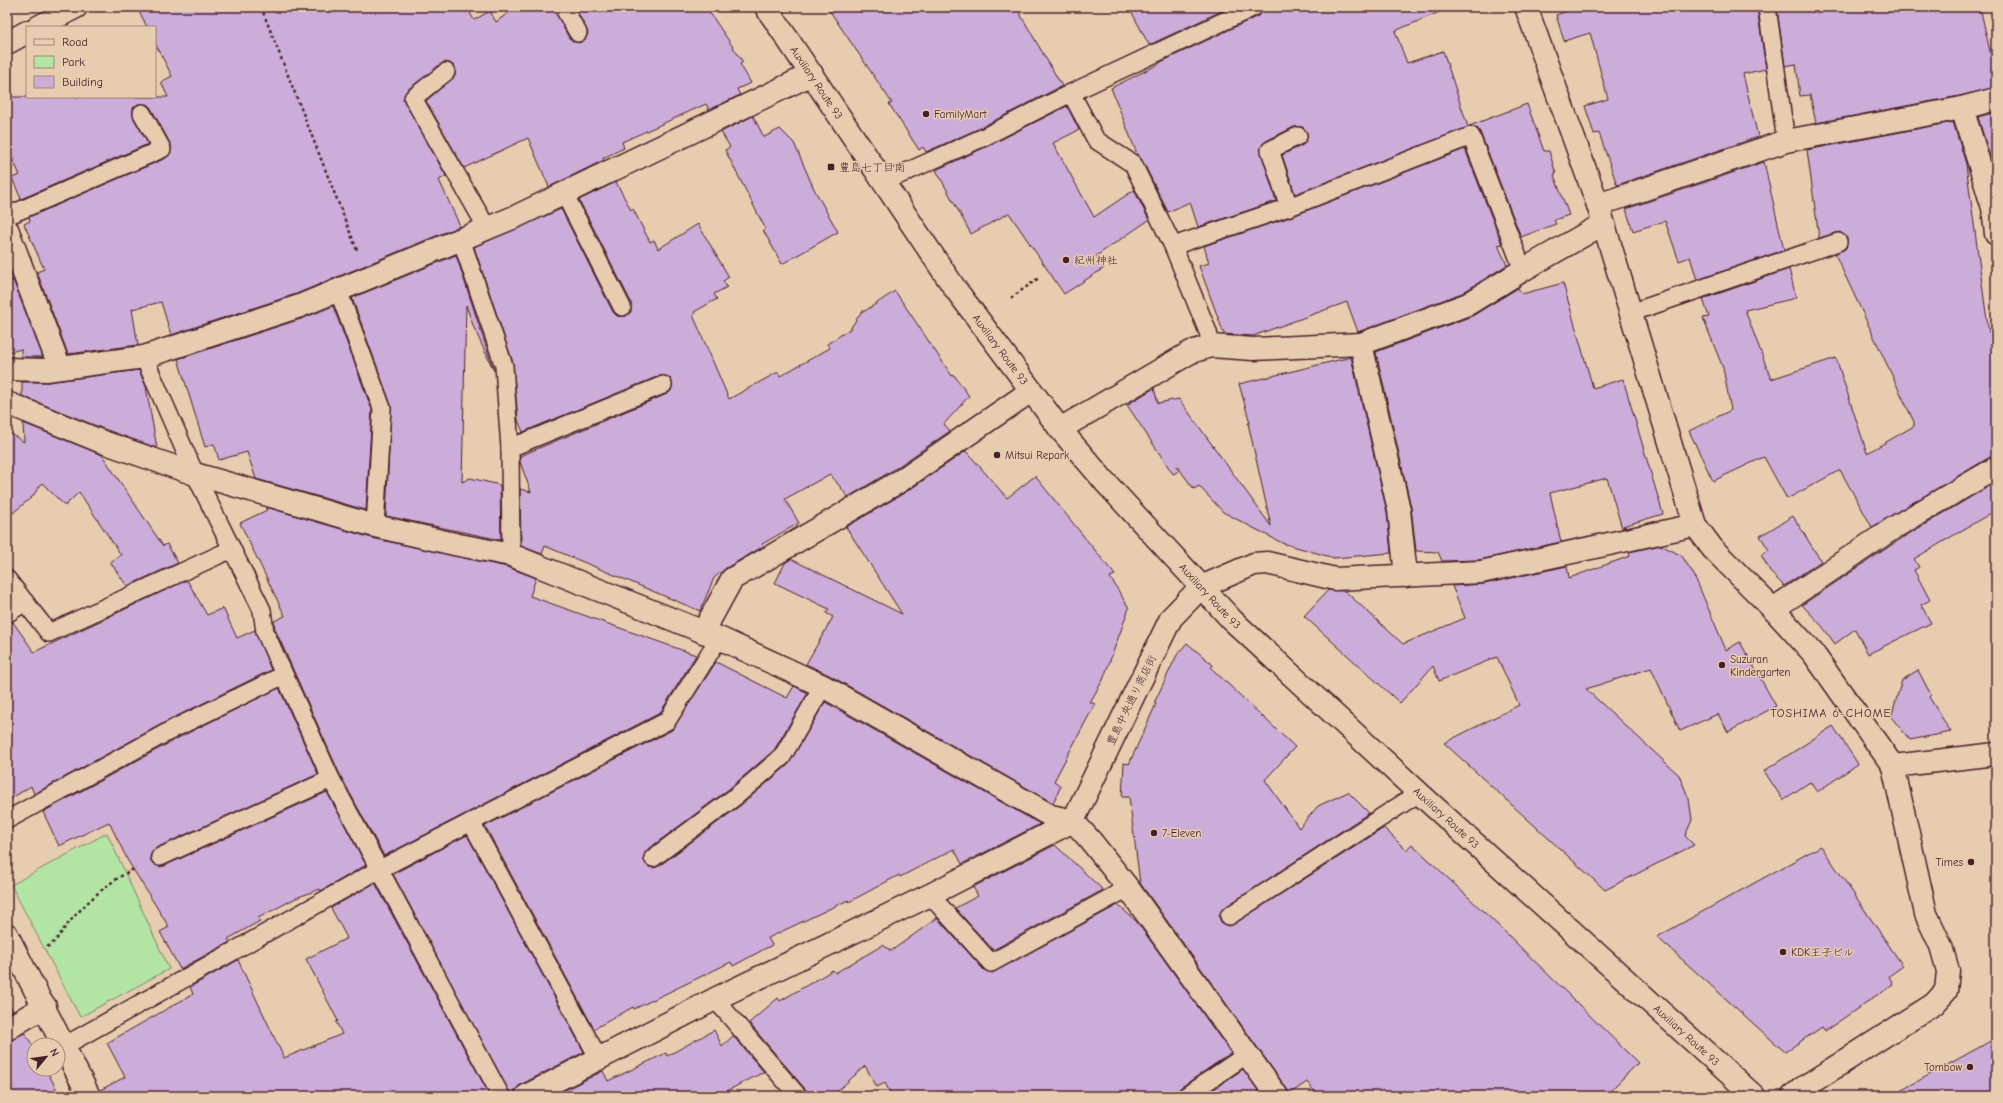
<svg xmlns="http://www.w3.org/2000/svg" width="2003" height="1103" viewBox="0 0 2003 1103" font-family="'Comic Neue','Klee One',sans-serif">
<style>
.green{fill:#b2e4a4;stroke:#7e8268}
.building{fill:#ccacd8;stroke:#4a1f2b}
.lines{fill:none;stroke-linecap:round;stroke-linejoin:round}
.lane-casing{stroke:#4a1f2b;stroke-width:20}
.street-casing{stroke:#4a1f2b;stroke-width:25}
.secondary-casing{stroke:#4a1f2b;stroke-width:25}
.path{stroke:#4a1f2b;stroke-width:2.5;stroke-dasharray:3 3;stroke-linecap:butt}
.lane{stroke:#e7cdaf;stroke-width:17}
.street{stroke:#e7cdaf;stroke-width:22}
.secondary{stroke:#e7cdaf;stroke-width:22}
.poi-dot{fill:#4a1f2b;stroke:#e7cdaf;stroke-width:1.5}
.labels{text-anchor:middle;stroke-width:3;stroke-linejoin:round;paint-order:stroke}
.street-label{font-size:11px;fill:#4a1f2b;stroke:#e7cdaf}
.poi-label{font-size:11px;fill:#4a1f2b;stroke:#e7cdaf;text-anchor:start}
.neighbourhood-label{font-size:12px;letter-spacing:1px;fill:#4a1f2b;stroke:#e7cdaf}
</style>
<rect width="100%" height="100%" fill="#e7cdaf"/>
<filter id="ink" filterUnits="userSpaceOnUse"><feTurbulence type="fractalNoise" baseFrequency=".025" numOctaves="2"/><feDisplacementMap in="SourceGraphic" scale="8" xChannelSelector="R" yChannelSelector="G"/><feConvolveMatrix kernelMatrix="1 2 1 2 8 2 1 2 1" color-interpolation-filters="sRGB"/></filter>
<g filter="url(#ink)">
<polygon class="green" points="107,833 169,969 80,1017 11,885"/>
<g class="building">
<polygon points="137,7 467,7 474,20 490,11 496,22 516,7 553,7 569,38 578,43 586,38 588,33 575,7 706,7 743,62 740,64 751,83 737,89 740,95 709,110 706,104 622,142 624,148 603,158 604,160 549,187 528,138 464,168 426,101 455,76 454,66 450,63 444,62 407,90 403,99 446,176 439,180 460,226 296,294 171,335 161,302 132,309 138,345 68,354 37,272 44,269 24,224 30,221 29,217 166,158 170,154 171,145 151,108 147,104 138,104 133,108 133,117 148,144 21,199 12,178 20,175 7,148 7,97 168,97 161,82 172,76 155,43 155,27 147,27"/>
<polygon points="827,7 1016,7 1062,86 980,128 926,152 923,147 919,150 889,104 892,103"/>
<polygon points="1129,7 1230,7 1149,45"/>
<polygon points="1264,7 1451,7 1395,31 1407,63 1443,51 1468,127 1295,194 1282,155 1303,145 1308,136 1303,127 1294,127 1266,141 1260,148 1276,201 1198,227 1190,202 1168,212 1142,160 1137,154 1111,88 1159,64 1159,63 1258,16 1262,12"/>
<polygon points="1579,7 1757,7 1766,69 1743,74 1758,137 1617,185 1599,133 1594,134 1585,106 1608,99 1590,33 1564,41 1556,15"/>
<polygon points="1791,7 1980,7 1991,56 1996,55 1996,87 1959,96 1816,123 1810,95 1800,96 1796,64 1785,66 1777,9"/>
<polygon points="1527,104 1544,151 1549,151 1556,174 1554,175 1569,215 1554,220 1556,224 1521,237 1480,132 1477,128 1469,126"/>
<polygon points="1067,106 1079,130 1053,143 1094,217 1134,190 1149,220 1096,256 1104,268 1064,294 1009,213 971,234 936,170 988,146"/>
<polygon points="1996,112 1996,156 1990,157 1978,117"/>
<polygon points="753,116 764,137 780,129 794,143 814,189 838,232 782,264 763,230 765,228 725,150 730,147 721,132"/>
<polygon points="1953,122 1966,164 1985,306 1989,333 1992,332 1996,361 1996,456 1990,457 1872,527 1840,470 1787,499 1764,457 1713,481 1689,431 1731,410 1723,368 1703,318 1709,317 1703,299 1789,269 1796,298 1745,310 1771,379 1836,358 1867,453 1914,426 1914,422 1835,254 1846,248 1847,238 1840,232 1819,238 1807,150"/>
<polygon points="1465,149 1502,244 1498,245 1507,265 1462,293 1358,332 1347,302 1253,336 1224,334 1199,266 1209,263 1204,246 1293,216"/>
<polygon points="1764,162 1784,250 1697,280 1690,257 1679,261 1665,221 1633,231 1626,209"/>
<polygon points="616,182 631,210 633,209 650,242 654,240 658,249 698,224 729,277 723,281 727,287 714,294 717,299 694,312 695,314 693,315 729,399 778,372 780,376 830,348 827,344 850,329 862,311 865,311 895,291 952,376 954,375 969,396 944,424 950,431 893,470 848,497 830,474 785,499 799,523 762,544 764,546 726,568 714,578 700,611 545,546 542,554 521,546 520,489 531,492 520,462 520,456 667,394 671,391 672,382 669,377 659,376 523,432 518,420 513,363 474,247 561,209 613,312 617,316 626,316 631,312 631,302 579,200"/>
<polygon points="456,255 494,371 474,328 466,305 462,482 470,478 500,485 501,540 386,516 391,405 352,298"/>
<polygon points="13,280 43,357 21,357 21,349 7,353 7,282"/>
<polygon points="1563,283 1593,388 1623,379 1663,514 1623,526 1626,527 1622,528 1607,478 1550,493 1561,542 1479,560 1442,561 1438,552 1416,551 1411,507 1376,352 1472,316 1518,288 1522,294"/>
<polygon points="333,306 372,410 366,510 256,479 247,452 219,460 214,444 205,447 178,359 304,318"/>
<polygon points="1351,357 1387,512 1391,553 1334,558 1282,543 1223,512 1199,486 1194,489 1177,466 1179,471 1173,474 1127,405 1154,388 1158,403 1179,399 1271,526 1248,423 1250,423 1239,384"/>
<polygon points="139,370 146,387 157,448 104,429 22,396 22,382 48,382"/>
<polygon points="23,423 102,455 163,546 167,544 178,563 127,586 110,562 121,555 79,492 65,506 42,483 32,497 7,518 7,431 24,442"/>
<polygon points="966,451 1007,498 1035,476 1115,575 1110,577 1129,608 1103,680 1090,702 1095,704 1054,781 1061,786 1053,803 829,675 806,664 833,617 826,613 829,609 775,583 785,563 791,559 902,614 846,527 906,492"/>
<polygon points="1996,482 1996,510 1914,559 1919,567 1914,570 1930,600 1921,605 1931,623 1868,654 1855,629 1835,644 1822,626 1802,605 1902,538"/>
<polygon points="266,507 372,538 507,567 536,578 530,596 696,655 660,713 384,856 340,775 275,629 274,621 285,616 240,523 267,510"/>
<polygon points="1793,516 1821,561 1784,586 1771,573 1761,555 1769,550 1760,536"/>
<polygon points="1661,545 1682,556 1694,575 1726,650 1740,642 1776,706 1728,732 1718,714 1680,731 1651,668 1586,689 1679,775 1689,799 1692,820 1685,836 1694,845 1605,890 1444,743 1519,705 1497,657 1439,681 1433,666 1400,703 1304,616 1328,590 1345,591 1403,644 1465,618 1452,586 1484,584 1567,566 1569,578 1630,556 1629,552"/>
<polygon points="187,580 207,615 223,608 237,638 255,630 271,670 171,719 34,794 31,786 7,801 7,624 13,622 34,652"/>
<polygon points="1187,643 1213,665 1211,668 1295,747 1265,780 1299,828 1318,806 1348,792 1369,813 1224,908 1219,916 1221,922 1229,926 1234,924 1384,828 1406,850 1412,844 1504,931 1638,1063 1605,1096 1318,1096 1307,1082 1289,1094 1287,1089 1140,883 1129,797 1122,797 1124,763 1129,764 1156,704 1154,703 1177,655"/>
<polygon points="716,662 787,698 794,686 808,693 774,750 729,789 647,850 643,859 649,867 654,868 659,866 741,805 788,765 825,702 1040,824 962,864 954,849 900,877 899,875 849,902 848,900 768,938 772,945 733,966 731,962 634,1009 633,1007 594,1029 485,826 672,730"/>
<polygon points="1918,670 1931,695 1929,697 1951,732 1910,740 1891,717 1902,680"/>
<polygon points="279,688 318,774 156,848 150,856 151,861 159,867 164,866 327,792 366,865 321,891 320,889 296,898 258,918 260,921 228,939 230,942 180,969 160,932 169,927 128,861 109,822 59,846 43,812 180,737"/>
<polygon points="1833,726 1858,764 1817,792 1810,782 1783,800 1764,771"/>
<polygon points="467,835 584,1052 520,1085 515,1090 514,1096 511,1096 393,874"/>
<polygon points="1055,845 1103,890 993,950 955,908 978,896 973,887"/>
<polygon points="1821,846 1903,966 1889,976 1893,984 1825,1031 1822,1027 1785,1052 1657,937"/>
<polygon points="375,883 490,1096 101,1096 100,1090 125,1077 107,1043 193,994 190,987 238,960 284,1058 342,1034 336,1022 338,1021 306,959 347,938 331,908"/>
<polygon points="1118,905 1137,922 1231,1053 1180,1088 1176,1096 892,1096 885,1083 877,1087 865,1066 832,1096 808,1096 806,1090 749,1023 778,998 780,1001 833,970 835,973 883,945 891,951 937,918 984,970 992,973"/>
<polygon points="7,1001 13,1011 7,1014"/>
<polygon points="714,1030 722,1046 733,1036 764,1072 717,1096 553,1096 603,1071 608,1081 666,1053 667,1056"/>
<polygon points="25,1033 34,1048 34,1069 46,1069 60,1096 7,1096 7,1041"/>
<polygon points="1996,1038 1996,1096 1891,1096"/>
<polygon points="1243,1069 1262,1096 1204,1096"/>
</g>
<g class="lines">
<defs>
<g id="lane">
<polyline points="563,7 578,33"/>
<polyline points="1767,7 1786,141"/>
<polyline points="446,72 413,98 487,228"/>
<polyline points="1071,93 1096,140 1133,164 1173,246 1208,332 1211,346"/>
<polyline points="884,182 984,137 1071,93 1254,7"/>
<polyline points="564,193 622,307"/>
<polyline points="1289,207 1270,150 1298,136"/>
<polyline points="7,216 162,149 142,113"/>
<polyline points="461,239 504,366 510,448 511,555"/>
<polyline points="1173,246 1289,207 1471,136 1523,270"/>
<polyline points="338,290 382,408 375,526"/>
<polyline points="1630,313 1838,242"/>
<polyline points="144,357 195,474 262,610 265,632 331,779 501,1096"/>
<polyline points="510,448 663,385"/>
<polyline points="7,579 49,633 232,549"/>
<polyline points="7,614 25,602"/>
<polyline points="7,820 175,728 284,675"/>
<polyline points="471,822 599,1059"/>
<polyline points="160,857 331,779"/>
<polyline points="653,858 735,797 782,757 823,686"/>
<polyline points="930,895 991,963 1128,888"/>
<polyline points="1229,916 1419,793"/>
<polyline points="715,999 798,1096"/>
<polyline points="64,1046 380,869 667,721 719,638"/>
<polyline points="1186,1096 1246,1055"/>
</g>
<g id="street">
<polyline points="38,27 76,7"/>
<polyline points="7,43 27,32"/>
<polyline points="1962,108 1993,208 1996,234"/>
<polyline points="1598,205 1786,141 1962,108 1996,99"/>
<polyline points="7,229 60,368"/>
<polyline points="1361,344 1399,510 1406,576"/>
<polyline points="7,369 46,370 144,357 300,306 517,216 812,74"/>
<polyline points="7,403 100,441 195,474 375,526 459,545 511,555 719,638 823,686 1051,816 1073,821 1091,841 1128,888 1277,1096"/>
<polyline points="1060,429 1191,352 1211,346 1253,349 1361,344 1468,304 1523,270 1603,224"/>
<polyline points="1773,609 1895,527 1996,468"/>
<polyline points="703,632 732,579 900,481 1031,391"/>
<polyline points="1893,766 1996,754"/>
<polyline points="1073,821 1171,618 1201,587 1254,564 1267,563 1335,579 1481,572 1695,525"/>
<polyline points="7,935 89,1096"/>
<polyline points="7,1029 45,1006"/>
<polyline points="526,1096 715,999 930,895 1073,821"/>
</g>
<g id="secondary">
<path id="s1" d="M766,7L954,287L1060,429L1105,482L1232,620L1419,793L1754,1096"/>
<polyline points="1526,7 1598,205 1695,525 1713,549 1773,609 1813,653 1893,766 1926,914 1941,946 1948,971 1946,991 1934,1004 1801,1089 1793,1096"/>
</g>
</defs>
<use href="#lane" class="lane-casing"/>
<use href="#street" class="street-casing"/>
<use href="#secondary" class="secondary-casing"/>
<g class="path">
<polyline points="261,7 357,250"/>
<polyline points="1011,298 1040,277"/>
<path d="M47,947C57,941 60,934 67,925C85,903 110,880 136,868"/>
</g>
<use href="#lane" class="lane"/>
<use href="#street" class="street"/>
<use href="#secondary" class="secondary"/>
</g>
</g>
<g class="poi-dot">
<circle cx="926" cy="114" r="4"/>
<rect x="827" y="163" width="8" height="8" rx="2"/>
<circle cx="1066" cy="260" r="4"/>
<circle cx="997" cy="455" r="4"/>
<circle cx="1722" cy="665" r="4"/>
<circle cx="1154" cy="833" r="4"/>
<circle cx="1971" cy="862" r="4"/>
<circle cx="1783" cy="952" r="4"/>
<circle cx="1970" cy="1067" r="4"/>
</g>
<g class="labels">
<g class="street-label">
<text dy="4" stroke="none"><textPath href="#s1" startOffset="91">Auxiliary Route 93</textPath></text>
<text dy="4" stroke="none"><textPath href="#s1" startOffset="415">Auxiliary Route 93</textPath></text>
<text dy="4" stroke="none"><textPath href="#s1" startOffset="739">Auxiliary Route 93</textPath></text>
<text transform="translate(1131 700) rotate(-64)" y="4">豊島中央通り商店街</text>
<text dy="4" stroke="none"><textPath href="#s1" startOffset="1063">Auxiliary Route 93</textPath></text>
<text dy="4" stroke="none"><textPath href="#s1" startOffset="1387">Auxiliary Route 93</textPath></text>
</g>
<g class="poi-label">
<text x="934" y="118">FamilyMart</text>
<text x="839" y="171">豊島七丁目南</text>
<text x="1074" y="264">紀州神社</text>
<text x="1005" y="459">Mitsui Repark</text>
<text x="1730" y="663">Suzuran<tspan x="1730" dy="13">Kindergarten</tspan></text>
<text x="1162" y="837">7-Eleven</text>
<text x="1963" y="866" text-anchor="end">Times</text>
<text x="1791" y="956">KDK王子ビル</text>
<text x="1962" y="1071" text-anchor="end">Tombow</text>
</g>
<g class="neighbourhood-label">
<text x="1831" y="717">TOSHIMA 6-CHOME</text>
</g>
</g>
<rect width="2003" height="1103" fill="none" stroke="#e7cdaf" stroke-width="24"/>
<rect x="12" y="12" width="1979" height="1079" fill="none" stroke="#4a1f2b" stroke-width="1.5" filter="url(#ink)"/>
<rect x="26" y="26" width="130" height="72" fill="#e7cdaf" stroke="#a8877a"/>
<rect x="34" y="39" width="20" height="6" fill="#e7cdaf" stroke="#a8877a"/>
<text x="62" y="46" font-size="12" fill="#4a1f2b">Road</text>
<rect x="34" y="56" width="20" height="12" fill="#b2e4a4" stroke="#a8877a"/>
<text x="62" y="66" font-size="12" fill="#4a1f2b">Park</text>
<rect x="34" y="76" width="20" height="12" fill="#ccacd8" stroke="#a8877a"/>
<text x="62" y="86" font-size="12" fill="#4a1f2b">Building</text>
<g transform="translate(46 1057) rotate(61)"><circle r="19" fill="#e7cdaf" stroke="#a8877a"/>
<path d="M0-3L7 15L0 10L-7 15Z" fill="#4a1f2b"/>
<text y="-6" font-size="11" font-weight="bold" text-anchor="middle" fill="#4a1f2b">N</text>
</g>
</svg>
